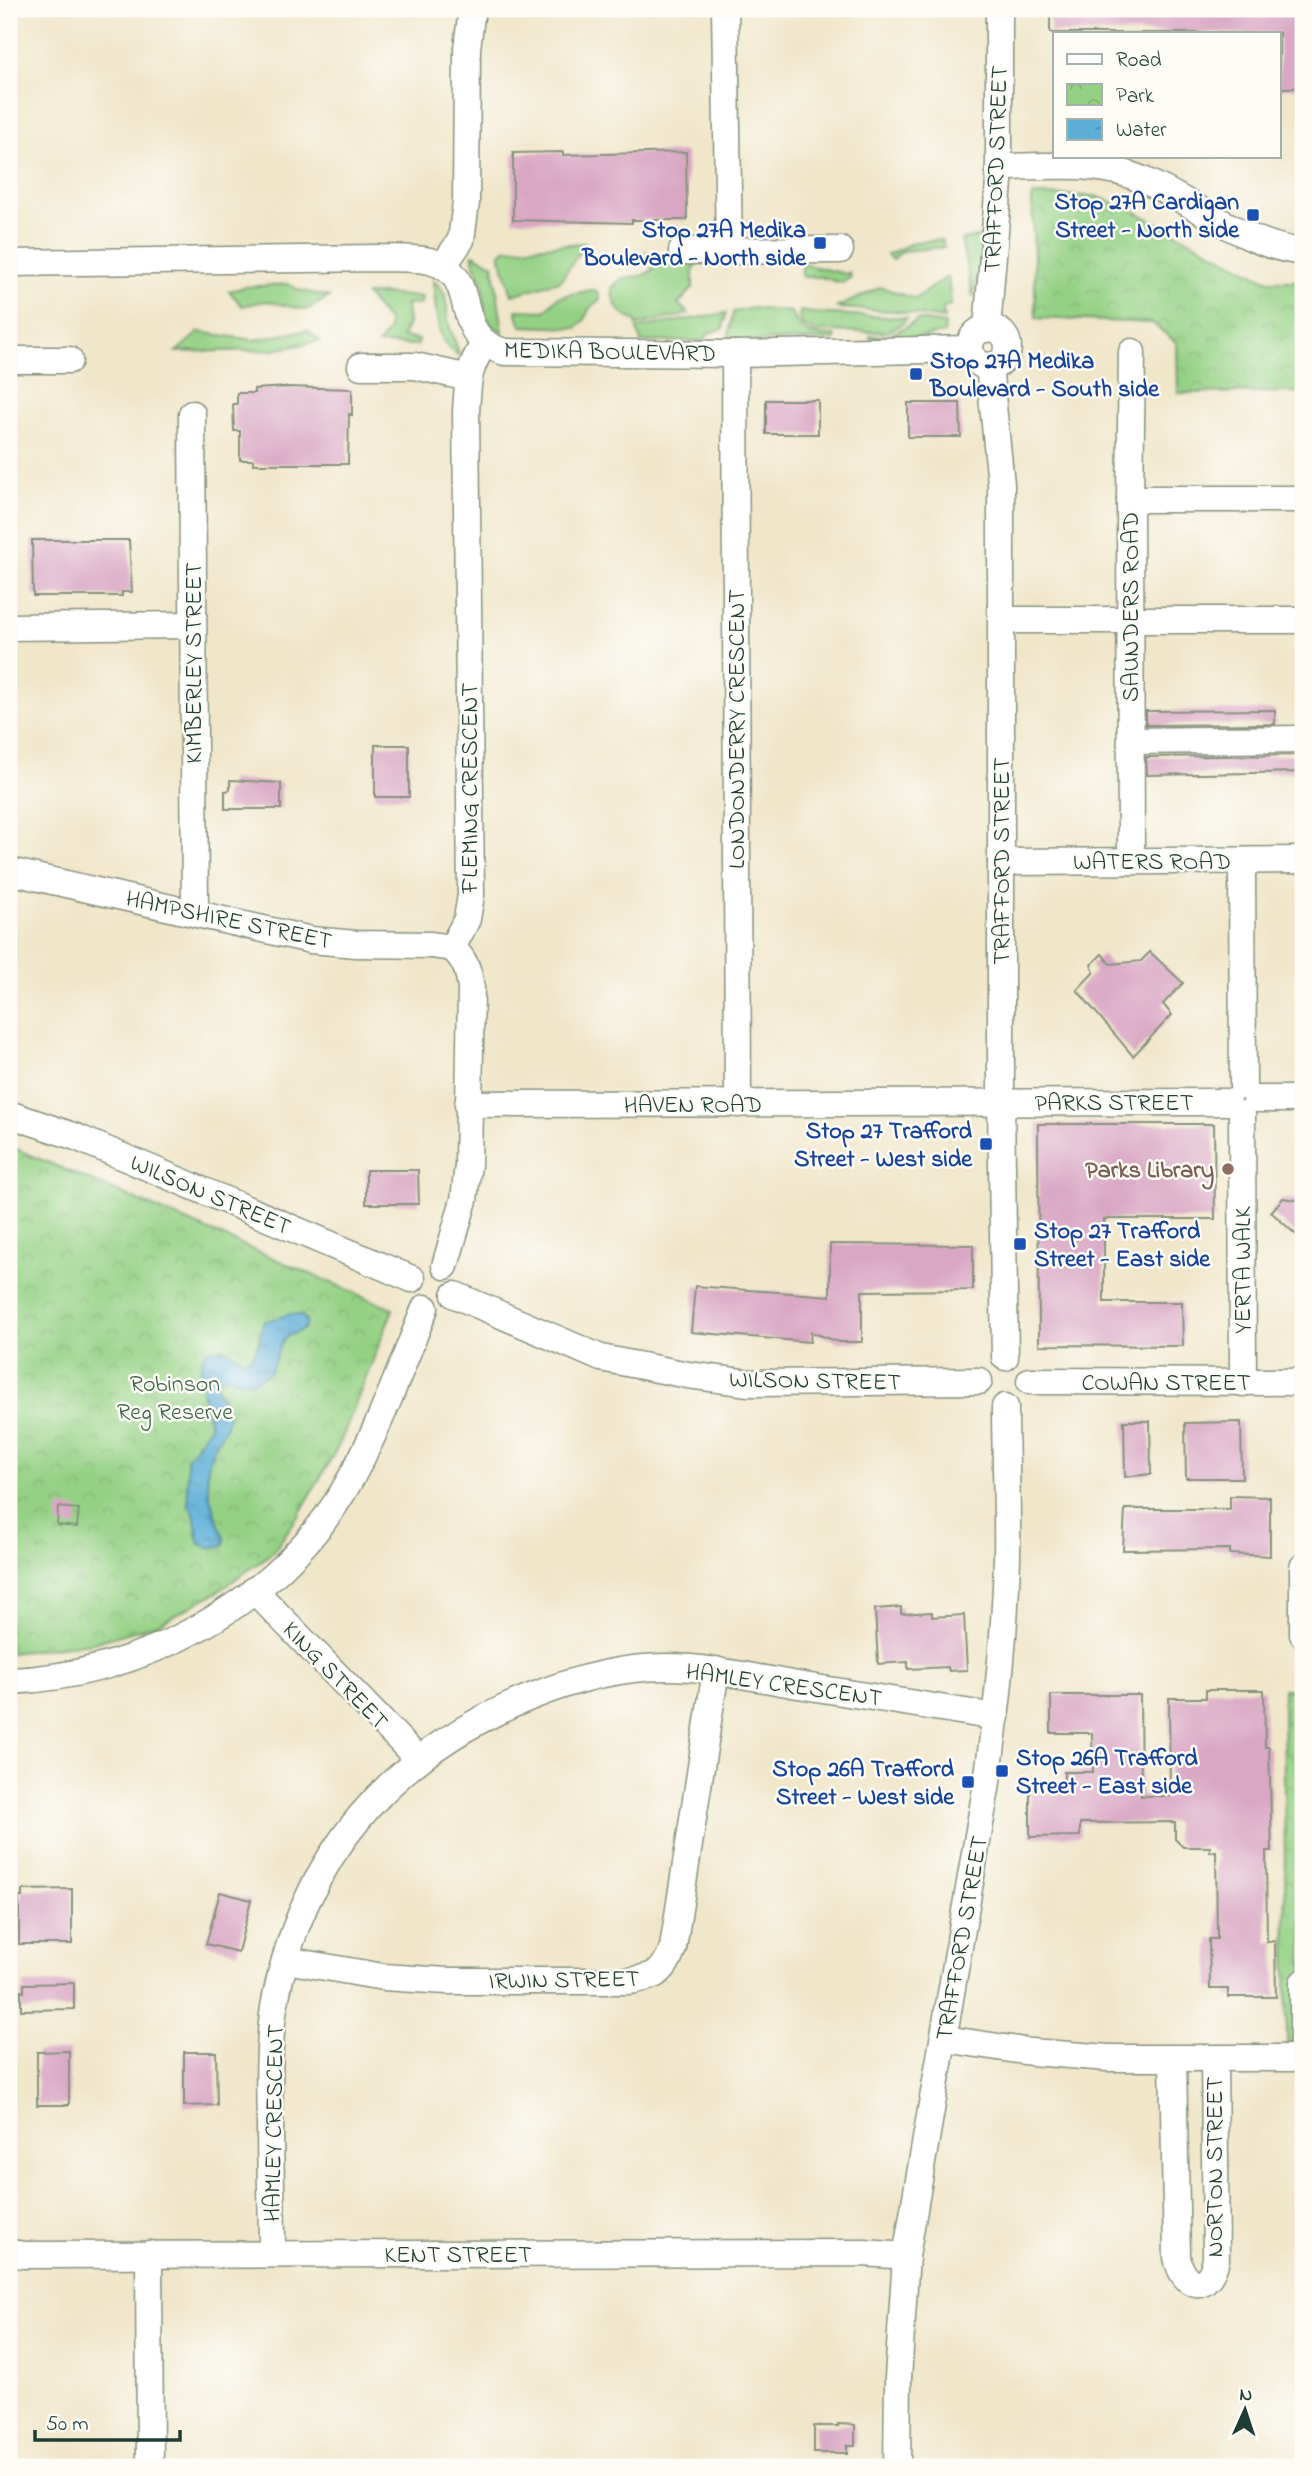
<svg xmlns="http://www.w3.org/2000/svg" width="1312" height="2476" viewBox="0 0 1312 2476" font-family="'Indie Flower',sans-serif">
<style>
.park{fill:url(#park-crowns);stroke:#5a875c;stroke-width:2}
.garden{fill:#95d185;stroke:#5a875c;stroke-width:2}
.water{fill:url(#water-ripples);stroke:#3e7686;stroke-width:2}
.building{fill:#d9a7c4}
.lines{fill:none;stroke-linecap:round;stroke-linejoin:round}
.minor-casing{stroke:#88927f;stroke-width:29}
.minor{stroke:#fff;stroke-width:26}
.transit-dot{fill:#1a4fb4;stroke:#fdfcf7;stroke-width:2.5}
.education-dot{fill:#8d6e63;stroke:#fdfcf7;stroke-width:2.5}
.labels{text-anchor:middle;stroke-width:5;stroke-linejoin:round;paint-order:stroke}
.street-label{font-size:24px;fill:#1f3d34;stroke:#fdfcf7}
.transit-label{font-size:24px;font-weight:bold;fill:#164399;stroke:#fdfcf7;text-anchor:end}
.education-label{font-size:24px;font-weight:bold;fill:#785e54;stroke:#fdfcf7;text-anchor:end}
.park-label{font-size:24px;fill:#3c6248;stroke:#fdfcf7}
</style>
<defs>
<pattern id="park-crowns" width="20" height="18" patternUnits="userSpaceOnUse" patternTransform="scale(1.75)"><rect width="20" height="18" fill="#95d185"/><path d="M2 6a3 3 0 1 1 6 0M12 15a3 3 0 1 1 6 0" fill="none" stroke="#80b473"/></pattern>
<pattern id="water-ripples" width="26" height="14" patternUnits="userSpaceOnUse" patternTransform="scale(1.75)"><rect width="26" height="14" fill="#5dafd8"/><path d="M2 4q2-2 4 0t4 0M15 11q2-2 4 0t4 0" fill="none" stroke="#4c90b0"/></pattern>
</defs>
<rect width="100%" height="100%" fill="#fdfcf7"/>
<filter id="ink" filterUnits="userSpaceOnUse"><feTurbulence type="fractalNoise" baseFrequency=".0143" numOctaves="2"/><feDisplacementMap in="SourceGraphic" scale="14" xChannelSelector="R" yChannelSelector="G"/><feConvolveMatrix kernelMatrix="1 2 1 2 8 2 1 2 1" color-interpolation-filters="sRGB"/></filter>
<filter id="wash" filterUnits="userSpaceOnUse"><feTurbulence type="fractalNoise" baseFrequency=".00686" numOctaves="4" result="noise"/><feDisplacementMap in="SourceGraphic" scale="28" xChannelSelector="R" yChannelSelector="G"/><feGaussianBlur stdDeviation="1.57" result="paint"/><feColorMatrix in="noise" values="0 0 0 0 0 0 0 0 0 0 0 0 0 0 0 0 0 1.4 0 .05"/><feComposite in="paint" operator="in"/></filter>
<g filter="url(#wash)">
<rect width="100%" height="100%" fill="#f0e6ca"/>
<g class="park">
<polygon points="1032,195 1096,196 1130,209 1268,281 1303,281 1303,392 1178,393 1177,343 1152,323 1036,318"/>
<polygon points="9,1146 393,1309 340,1443 299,1515 272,1553 219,1591 158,1624 92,1643 9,1653"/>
<polygon points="1283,1689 1303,1690 1303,2043 1287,2044"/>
</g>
<g class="garden">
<polygon points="983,236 981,261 973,297 961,240"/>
<polygon points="942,240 944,247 903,251 892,260 887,255 914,242"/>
<polygon points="586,243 560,281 512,295 500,254 505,249"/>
<path d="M646,252L677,264H697L693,272V288L678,304L689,314L636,325V321C620,315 613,306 612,289C624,269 639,283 652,270L654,263Z"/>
<polygon points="473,254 493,264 503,332 492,325 485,314 483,284 473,260"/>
<polygon points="802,264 846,274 849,272 851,277 842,283 821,277 802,277"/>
<polygon points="948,276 951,305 943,307 944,319 895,311 836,308 881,287 915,299"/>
<path d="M433,281C452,292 444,311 450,328C453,337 457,345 459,355C434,346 436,303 433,281Z"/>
<polygon points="290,284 298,290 329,297 306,310 266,301 242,306 229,291 245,287"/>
<polygon points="592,290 597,291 600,299 589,309 585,319 577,328 521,326 516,310 545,311 558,297"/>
<polygon points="383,294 422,297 421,304 406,304 408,323 402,337 419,340 418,345 378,344 389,330 388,321 366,295"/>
<path d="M753,308L791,312C803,336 809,335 835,336V340L733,341L729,335L733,312Z"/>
<polygon points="800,311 812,313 907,318 901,325 887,332 813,331 803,326 799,318"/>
<path d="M726,313L723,329L710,332L704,341L641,342C641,336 637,333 637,328Z"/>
<polygon points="918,320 945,324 944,333 917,338 870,339 870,336 889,336"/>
<polygon points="307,330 320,341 274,350 176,352 199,332 254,340"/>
</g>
<path class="water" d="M291,1314L301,1315L307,1322L304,1329L288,1336L282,1342L270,1372C263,1376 255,1382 247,1382C235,1382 230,1372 218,1380C214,1394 228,1401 228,1415C228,1428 218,1439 213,1450C199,1480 214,1511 225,1540L224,1545L209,1548L199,1543L194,1513L188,1504L187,1459L210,1426C206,1405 193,1368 207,1350L225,1349L243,1360L252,1357L259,1342L263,1322Z"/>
<g id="blocks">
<g class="building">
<polygon points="1050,9 1303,9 1303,88 1279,88 1279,33 1050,33"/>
<polygon points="563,152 563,155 686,152 687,220 632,220 632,223 513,220 513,153"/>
<polygon points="287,387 352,389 352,415 349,414 348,464 253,464 253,460 240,460 240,431 234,431 233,404 237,404 237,393 254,393 254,389"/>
<rect x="766" y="400" width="52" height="34"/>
<polygon points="908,403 960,403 961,437 908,437"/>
<polygon points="32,540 129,540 132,592 122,592 122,596 33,596"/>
<polygon points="1275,710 1275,724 1146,725 1146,711"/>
<rect x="375" y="745" width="34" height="52"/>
<polygon points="1303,755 1303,772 1147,775 1146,757"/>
<polygon points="230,780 281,783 281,809 225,809 225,791 230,790"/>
<polygon points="1150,952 1183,983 1163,1004 1172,1015 1133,1056 1077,990 1094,972 1091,965 1102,954 1110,964 1141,961"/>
<polygon points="1038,1124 1214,1124 1215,1219 1104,1219 1104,1302 1182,1302 1183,1346 1039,1345"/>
<polygon points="366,1170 418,1170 419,1204 366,1204"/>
<polygon points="1283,1198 1303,1201 1303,1241 1271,1212"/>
<polygon points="830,1244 973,1245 973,1290 862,1291 862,1342 839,1342 811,1332 810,1342 691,1332 695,1286 830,1296"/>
<polygon points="1124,1421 1150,1421 1151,1474 1125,1477"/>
<polygon points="1241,1422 1242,1478 1186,1478 1185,1423"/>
<polygon points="1230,1496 1270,1497 1270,1556 1230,1554 1230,1549 1123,1550 1125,1509 1230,1509"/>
<polygon points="58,1507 79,1509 77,1527 57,1525"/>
<polygon points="901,1607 901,1614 932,1612 932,1617 964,1615 967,1670 949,1671 948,1667 908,1669 908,1662 878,1664 875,1609"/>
<polygon points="1206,1690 1264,1690 1265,1747 1269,1747 1272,1851 1266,1851 1267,1942 1275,1941 1276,1997 1228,1997 1228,1989 1210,1989 1209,1939 1217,1939 1216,1851 1210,1852 1210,1847 1183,1847 1175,1839 1175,1822 1080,1823 1080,1836 1030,1837 1030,1784 1064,1784 1064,1772 1093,1772 1092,1733 1051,1733 1051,1695 1140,1695 1141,1796 1170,1796 1169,1698 1206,1698"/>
<polygon points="72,1889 72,1944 19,1944 19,1897 22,1897 22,1890"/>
<polygon points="220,1892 251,1900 238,1952 206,1944"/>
<polygon points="74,1983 74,2009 21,2010 21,1991 24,1992 24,1984"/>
<polygon points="69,2051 69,2105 37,2105 37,2052"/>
<polygon points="184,2052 216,2052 217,2105 184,2106"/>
<polygon points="838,2424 855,2425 855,2445 847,2445 847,2453 814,2453 814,2426 838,2426"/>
</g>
</g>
</g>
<g filter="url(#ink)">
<use href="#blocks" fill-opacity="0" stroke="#88927f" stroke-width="2"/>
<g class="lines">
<defs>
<g id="minor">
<polyline points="725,9 729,251"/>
<path d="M999,167C1041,167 1087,161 1127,174C1188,194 1238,245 1303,252"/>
<polyline points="682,251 840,250"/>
<path d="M9,263L379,258C396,259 417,257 433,262C483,277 447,336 505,352L735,354L970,349"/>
<polyline points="443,266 461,240 466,203 467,48 472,9"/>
<circle cx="989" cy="347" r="19"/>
<polyline points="987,329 999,182 999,9"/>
<polyline points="735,354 738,1104"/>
<polyline points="9,360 69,360"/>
<polyline points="361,366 415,366 469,378"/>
<polyline points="989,366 1001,484 1001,1103 1005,1357"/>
<polyline points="192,414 195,913"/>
<polyline points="1130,499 1303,499"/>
<polyline points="1002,620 1303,620"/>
<polyline points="9,627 192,625"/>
<polyline points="1131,741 1303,739"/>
<polyline points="1131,861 1130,499 1132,352"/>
<polyline points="1242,861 1243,1086"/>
<polyline points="1001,862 1303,860"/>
<polyline points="9,871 311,940 356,944 431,945 452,948"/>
<polyline points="1256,1099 1303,1099"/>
<polyline points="468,1104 1228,1102"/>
<polyline points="9,1114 76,1137 412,1279"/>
<polyline points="1242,1114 1243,1383"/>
<path d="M445,1266L464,1200L468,1165L471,989C469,972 466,960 452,948L467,919L471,895L466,412C468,382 467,370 484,344"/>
<polyline points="455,1295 601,1358 688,1375 749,1383 979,1381"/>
<polyline points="1030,1381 1303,1382"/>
<polyline points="1303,1567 1303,1634"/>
<polyline points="254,1590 418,1759"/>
<path d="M9,1681C140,1676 274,1606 343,1492C377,1435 400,1370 425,1308"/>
<path d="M286,1960L383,1977L447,1981H630C657,1976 663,1974 673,1948L716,1670"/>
<polyline points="945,2039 1031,2052 1108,2058 1303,2058"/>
<polyline points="1303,2058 1303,1983"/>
<path d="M1173,2060L1177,2257C1183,2289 1209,2294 1216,2259L1214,2059"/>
<polyline points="9,2253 25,2255 864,2253 906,2256"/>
<polyline points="149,2254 150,2467"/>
<path d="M272,2254C272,2210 270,2166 270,2122C269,2084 268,2045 274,2007C301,1857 392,1751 533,1696C575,1679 621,1667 667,1667C709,1667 751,1677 792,1684C860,1695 928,1706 996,1717"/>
<path d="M897,2467L898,2378L906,2256L986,1789C997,1712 1005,1636 1007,1558C1008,1508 1005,1457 1005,1407"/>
</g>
</defs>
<use href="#minor" class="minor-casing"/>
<use href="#minor" class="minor"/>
</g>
</g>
<g class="transit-dot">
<rect x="1246" y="208" width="14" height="14" rx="3.5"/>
<rect x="813" y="236" width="14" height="14" rx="3.5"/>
<rect x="909" y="367" width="14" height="14" rx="3.5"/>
<rect x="979" y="1137" width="14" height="14" rx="3.5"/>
<rect x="1013" y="1237" width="14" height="14" rx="3.5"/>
<rect x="995" y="1764" width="14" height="14" rx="3.5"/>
<rect x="961" y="1775" width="14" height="14" rx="3.5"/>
</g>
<circle class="education-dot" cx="1228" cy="1169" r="7"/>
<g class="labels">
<g class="street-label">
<text transform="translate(995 169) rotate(-88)" y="8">TRAFFORD STREET</text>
<text transform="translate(610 351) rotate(1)" y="8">MEDIKA BOULEVARD</text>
<text transform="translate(1130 607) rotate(-90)" y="8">SAUNDERS ROAD</text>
<text transform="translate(193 663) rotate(-90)" y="8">KIMBERLEY STREET</text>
<text transform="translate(736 729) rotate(-90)" y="8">LONDONDERRY CRESCENT</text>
<text transform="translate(469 788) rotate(-90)" y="8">FLEMING CRESCENT</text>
<text transform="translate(1001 861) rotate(-90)" y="8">TRAFFORD STREET</text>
<text x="1152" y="869">WATERS ROAD</text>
<text transform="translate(229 919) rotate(12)" y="8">HAMPSHIRE STREET</text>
<text x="1114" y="1110">PARKS STREET</text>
<text x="693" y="1112">HAVEN ROAD</text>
<text transform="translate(211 1194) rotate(23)" y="8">WILSON STREET</text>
<text transform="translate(1242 1270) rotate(-90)" y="8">YERTA WALK</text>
<text transform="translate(815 1380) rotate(1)" y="8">WILSON STREET</text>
<text x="1166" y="1390">COWAN STREET</text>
<text transform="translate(336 1675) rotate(46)" y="8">KING STREET</text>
<text transform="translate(784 1684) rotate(8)" y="8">HAMLEY CRESCENT</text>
<text transform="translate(961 1938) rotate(-80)" y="8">TRAFFORD STREET</text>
<text transform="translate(564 1979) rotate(-1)" y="8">IRWIN STREET</text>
<text transform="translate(273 2123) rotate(-89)" y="8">HAMLEY CRESCENT</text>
<text transform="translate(1214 2167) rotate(-90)" y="8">NORTON STREET</text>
<text x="458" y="2262">KENT STREET</text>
</g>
<g class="transit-label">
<text x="1239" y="209">Stop 27A Cardigan<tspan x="1239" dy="28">Street - North side</tspan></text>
<text x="806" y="237">Stop 27A Medika<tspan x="806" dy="28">Boulevard - North side</tspan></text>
<text x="930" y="368" text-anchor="start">Stop 27A Medika<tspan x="930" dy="28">Boulevard - South side</tspan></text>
<text x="972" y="1138">Stop 27 Trafford<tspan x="972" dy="28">Street - West side</tspan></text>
<text x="1034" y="1238" text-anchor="start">Stop 27 Trafford<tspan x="1034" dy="28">Street - East side</tspan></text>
<text x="1016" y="1765" text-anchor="start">Stop 26A Trafford<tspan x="1016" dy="28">Street - East side</tspan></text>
<text x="954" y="1776">Stop 26A Trafford<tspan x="954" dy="28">Street - West side</tspan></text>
</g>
<g class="education-label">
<text x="1214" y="1177">Parks Library</text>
</g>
<g class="park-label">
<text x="175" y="1391">Robinson<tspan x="175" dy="28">Reg Reserve</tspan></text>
</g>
</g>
<rect width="1312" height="2476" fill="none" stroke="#fdfcf7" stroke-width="35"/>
<rect x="1053" y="32" width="228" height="126" fill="#fdfcf7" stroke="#a4b0a9" stroke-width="2"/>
<rect x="1067" y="54" width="35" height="10" fill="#ffffff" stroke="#a4b0a9" stroke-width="2"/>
<text x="1116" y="66" font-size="21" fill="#1f3d34">Road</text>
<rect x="1067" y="84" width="35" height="21" fill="url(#park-crowns)" stroke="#a4b0a9" stroke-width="2"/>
<text x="1116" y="102" font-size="21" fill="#1f3d34">Park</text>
<rect x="1067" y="119" width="35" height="21" fill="url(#water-ripples)" stroke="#a4b0a9" stroke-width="2"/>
<text x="1116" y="136" font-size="21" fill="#1f3d34">Water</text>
<g transform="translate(1245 2410) rotate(3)" stroke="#fdfcf7" stroke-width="5" paint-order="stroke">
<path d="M0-5L12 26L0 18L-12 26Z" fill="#1f3d34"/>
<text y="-10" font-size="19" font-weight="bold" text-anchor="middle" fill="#1f3d34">N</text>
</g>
<path d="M35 2430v10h145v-10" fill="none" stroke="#1f3d34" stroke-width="3.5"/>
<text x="46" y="2430" font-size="21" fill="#1f3d34" stroke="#fdfcf7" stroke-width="5" paint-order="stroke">50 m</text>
</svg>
